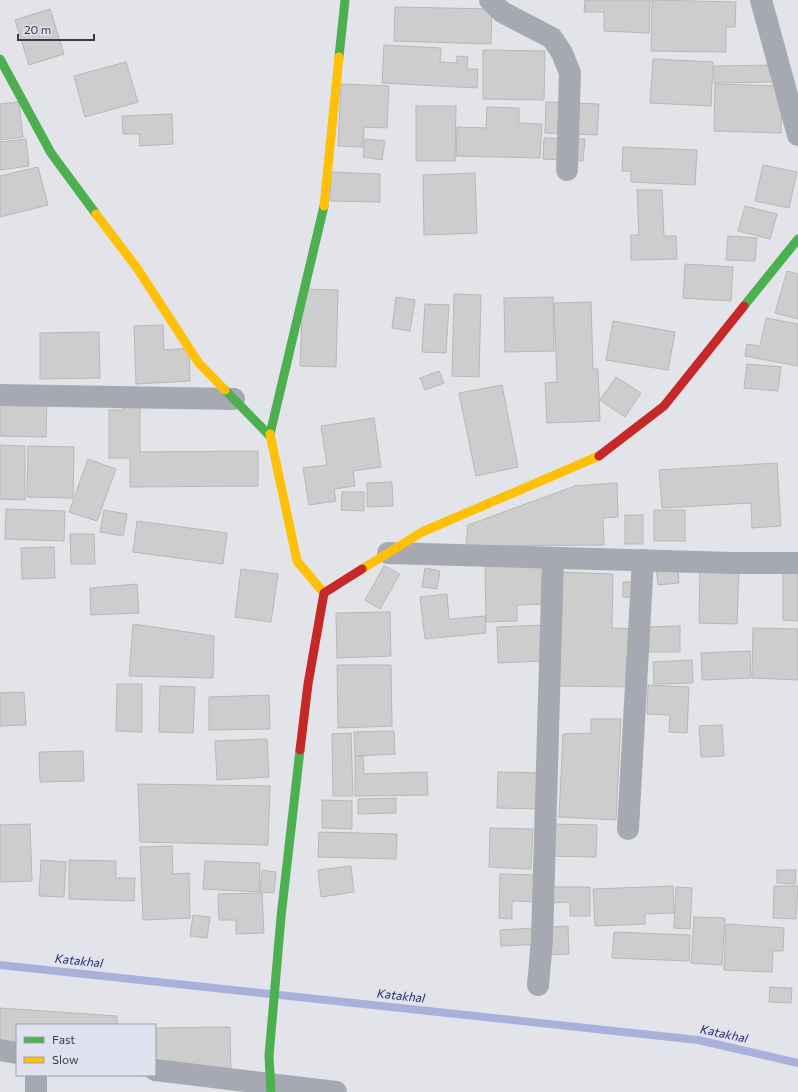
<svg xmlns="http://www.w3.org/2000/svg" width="798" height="1092" viewBox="0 0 798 1092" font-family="Commissioner,sans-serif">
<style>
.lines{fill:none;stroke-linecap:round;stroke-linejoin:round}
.stream{stroke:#a9b1da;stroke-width:8}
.building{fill:#cecdce;stroke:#b8b7b8}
.street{stroke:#a7a9b2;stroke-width:22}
.fast{stroke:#4caf50;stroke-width:9}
.slow{stroke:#ffc107;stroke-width:9}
.jam{stroke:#c62828;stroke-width:9}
.labels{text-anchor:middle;stroke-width:3.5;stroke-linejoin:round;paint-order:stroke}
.water-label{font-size:12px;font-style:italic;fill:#24286a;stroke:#dfe2ee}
</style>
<rect width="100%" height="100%" fill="#e2e4ea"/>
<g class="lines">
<polyline class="stream" points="0,965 698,1040 798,1063"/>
</g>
<g class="building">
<polygon points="585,0 650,0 649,33 604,31 604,12 584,12"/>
<polygon points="652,0 736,2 735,27 726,27 726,52 651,51"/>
<polygon points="395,7 492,9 491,44 394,41"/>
<polygon points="50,9 64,54 29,65 15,20"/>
<polygon points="384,45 441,48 440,62 457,63 457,56 468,57 467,69 478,69 477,88 382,83"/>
<polygon points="483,50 545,51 544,100 483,99"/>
<polygon points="653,59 713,62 711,106 650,103"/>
<polygon points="126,62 138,102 85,117 74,76"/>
<polygon points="774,65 775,82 714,83 714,66"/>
<polygon points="341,84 389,86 387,128 364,127 363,147 338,146"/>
<polygon points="715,84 782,86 781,133 714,131"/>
<polygon points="19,102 23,137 0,140 0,104"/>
<polygon points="546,102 599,104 597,135 545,133"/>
<polygon points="416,106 456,106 455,161 416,161"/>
<polygon points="487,107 519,108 519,123 542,124 540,158 456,156 457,127 486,128"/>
<polygon points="172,114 173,144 140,146 139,134 123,134 122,116"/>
<polygon points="544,138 585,139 583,161 543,159"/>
<polygon points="26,139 29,166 0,170 0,142"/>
<polygon points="365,139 385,141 382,160 363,157"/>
<polygon points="623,147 697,150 695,185 631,182 631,171 622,171"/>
<polygon points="763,165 797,172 789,208 755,201"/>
<polygon points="38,167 48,205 0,217 0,176"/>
<polygon points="331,172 380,174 380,202 330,201"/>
<polygon points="475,173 477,233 424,235 423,175"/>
<polygon points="637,190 662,190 664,236 676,236 677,259 631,260 631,235 639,235"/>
<polygon points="745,206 777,214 770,239 738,231"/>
<polygon points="728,236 757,238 755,261 726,260"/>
<polygon points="685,264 733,267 731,301 683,298"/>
<polygon points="787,271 798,274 798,319 775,313"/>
<polygon points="303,289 338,290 336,367 300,366"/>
<polygon points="454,294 481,295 479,377 452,376"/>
<polygon points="396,297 415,300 410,331 392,328"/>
<polygon points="553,297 554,351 505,352 504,298"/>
<polygon points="591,302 593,369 598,369 600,421 547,423 545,383 557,382 554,303"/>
<polygon points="425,304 449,305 446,353 422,352"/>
<polygon points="766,318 798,324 798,366 745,356 747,344 760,346"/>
<polygon points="613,321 675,332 668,370 606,360"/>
<polygon points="163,325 164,350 189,348 190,381 136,384 134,326"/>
<polygon points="99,332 100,378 40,379 40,333"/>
<polygon points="747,364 781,367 778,391 744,388"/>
<polygon points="439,371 444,383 425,390 420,378"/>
<polygon points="616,377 641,393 625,417 600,400"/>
<polygon points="502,385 518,467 476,476 459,393"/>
<polygon points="0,395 47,396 46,437 0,436"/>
<polygon points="123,400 140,400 140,452 258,451 258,486 130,487 130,458 109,458 109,410 123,410"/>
<polygon points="374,418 381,467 353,471 355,486 334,489 336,501 309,505 303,468 327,465 321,426"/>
<polygon points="0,445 25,446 25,500 0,499"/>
<polygon points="28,446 74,447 73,498 27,497"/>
<polygon points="88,459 116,469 97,521 69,512"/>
<polygon points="777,463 781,526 752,528 751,503 662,508 659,470"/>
<polygon points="392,482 393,506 367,507 367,483"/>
<polygon points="617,483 618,517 603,518 604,545 466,546 468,525 575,486"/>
<polygon points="342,492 364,492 364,511 341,510"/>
<polygon points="6,509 65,511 64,541 5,539"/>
<polygon points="104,510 127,514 123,536 100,532"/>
<rect x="654" y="510" width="31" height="31"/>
<rect x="625" y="515" width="18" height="29"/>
<polygon points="137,521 227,533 223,564 133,552"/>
<polygon points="70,534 94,534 95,564 71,564"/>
<polygon points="54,547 55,578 22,579 21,548"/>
<polygon points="700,564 739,565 737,624 699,623"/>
<polygon points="545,565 547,604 517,605 517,621 486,622 485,566"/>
<polygon points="678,565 679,583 658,585 656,567"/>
<polygon points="384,566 400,574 380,609 365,600"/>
<polygon points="425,568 440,571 437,589 422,587"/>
<polygon points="241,569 278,574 271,622 235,617"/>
<polygon points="783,569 798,569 798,621 783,620"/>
<polygon points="556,572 613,574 612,628 639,629 638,687 554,686"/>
<polygon points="623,582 639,582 638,598 623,597"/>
<polygon points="137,584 139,613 91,615 90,588"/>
<polygon points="447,594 449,619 485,616 486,633 425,639 420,597"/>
<polygon points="390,612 391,656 337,658 336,613"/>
<polygon points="133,624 214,636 213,678 129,676"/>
<polygon points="544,625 545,661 498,663 497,627"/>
<polygon points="680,626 680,652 642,652 642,627"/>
<polygon points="753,628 798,629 798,680 752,678"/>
<polygon points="750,651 751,678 702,680 701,653"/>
<polygon points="692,660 693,683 654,684 653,662"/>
<polygon points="337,665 391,665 392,726 338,728"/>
<polygon points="117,684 142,684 142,732 116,731"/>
<polygon points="648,685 689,687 687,733 669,732 670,715 647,714"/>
<polygon points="160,686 195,687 193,733 159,732"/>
<polygon points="24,692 26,725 0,726 0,693"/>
<polygon points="269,695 270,729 209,730 209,697"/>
<polygon points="591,719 621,719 616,820 559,817 563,734 591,733"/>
<polygon points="722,725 724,756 701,757 699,726"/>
<polygon points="394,731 395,754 355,756 354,732"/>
<polygon points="351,733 353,796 333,796 332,734"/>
<polygon points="267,739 269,777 217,780 215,741"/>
<polygon points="83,751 84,781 40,782 39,752"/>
<polygon points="363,756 364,774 427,772 428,795 355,796 355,757"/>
<polygon points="498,772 545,773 544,809 497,808"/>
<polygon points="138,784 270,786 268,845 140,842"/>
<polygon points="396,798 396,813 358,814 358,799"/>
<polygon points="322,800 352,801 352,829 322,828"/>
<polygon points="30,824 32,881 0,882 0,825"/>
<polygon points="550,824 597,825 596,857 549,856"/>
<polygon points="490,828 533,829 531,869 489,867"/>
<polygon points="319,832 397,834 396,859 318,857"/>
<polygon points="172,846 173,874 189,873 190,918 143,920 140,847"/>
<polygon points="41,860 66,862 64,897 39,896"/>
<polygon points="69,860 116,861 116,878 135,878 134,901 69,899"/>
<polygon points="205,861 260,863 259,892 203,889"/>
<polygon points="351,866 354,892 321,897 318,870"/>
<polygon points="262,870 276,872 274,893 260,892"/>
<polygon points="777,870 796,870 795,884 777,883"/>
<polygon points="500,874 543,875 542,902 512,901 512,919 499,918"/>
<polygon points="673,886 674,913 645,914 645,924 595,926 593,889"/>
<polygon points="774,886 798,886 796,919 773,918"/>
<polygon points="549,887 590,887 590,916 570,916 570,902 549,903"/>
<polygon points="676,887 692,888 690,929 674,928"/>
<polygon points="262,893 264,933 236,934 236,920 219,920 218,894"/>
<polygon points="193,915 210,917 207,938 190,936"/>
<polygon points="694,917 725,918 722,965 691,963"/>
<polygon points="726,924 784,928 783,951 773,951 772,972 724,970"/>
<polygon points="568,926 569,954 545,955 545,944 501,946 500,930"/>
<polygon points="614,932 690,935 689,961 612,958"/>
<polygon points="770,987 792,988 791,1003 769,1002"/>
<polygon points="0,1008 117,1016 117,1025 17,1025 17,1056 0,1055"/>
<polygon points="230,1027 231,1074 139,1076 155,1075 155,1028"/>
</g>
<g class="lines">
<g class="street">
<polyline points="490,0 502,12 552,38 562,53 570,73 567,170"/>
<polyline points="761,0 798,135"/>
<polyline points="0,395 234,399"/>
<polyline points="388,553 733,563 798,563"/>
<polyline points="628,829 643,560"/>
<polyline points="538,985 542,940 553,558"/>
<polyline points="0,1050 17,1053"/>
<polyline points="155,1070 336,1092"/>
<polyline points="36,1075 36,1092"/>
</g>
<g class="fast">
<polyline points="339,57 345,0"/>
<polyline points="0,59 51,153 96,214"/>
<polyline points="744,306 798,239"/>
<polyline points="225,390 270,436"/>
<polyline points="270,434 324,206"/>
<polyline points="271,1092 269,1056 281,917 300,750"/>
</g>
<g class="slow">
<polyline points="324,206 339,57"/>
<polyline points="96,214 137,268 198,362 225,390"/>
<polyline points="270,434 297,561 324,593"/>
<polyline points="362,569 422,532 599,456"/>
</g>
<g class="jam">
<polyline points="599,456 664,406 744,306"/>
<polyline points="300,750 308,684 324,593 362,569"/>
</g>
</g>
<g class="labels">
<g class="water-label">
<text transform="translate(79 961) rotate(6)" y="4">Katakhal</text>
<text transform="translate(401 996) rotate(6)" y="4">Katakhal</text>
<text transform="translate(724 1034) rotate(12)" y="4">Katakhal</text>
</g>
</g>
<rect x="16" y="1024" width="140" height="52" fill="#dfe2ee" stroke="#9da0a9"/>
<rect x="24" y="1037" width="20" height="6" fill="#4caf50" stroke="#9da0a9"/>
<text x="52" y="1044" font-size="12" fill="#3b3c41">Fast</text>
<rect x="24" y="1057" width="20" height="6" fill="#ffc107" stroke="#9da0a9"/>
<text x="52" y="1064" font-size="12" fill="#3b3c41">Slow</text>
<path d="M18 34v6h76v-6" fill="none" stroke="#3b3c41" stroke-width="2"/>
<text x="24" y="34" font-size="12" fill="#3b3c41" stroke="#dfe2ee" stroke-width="3" paint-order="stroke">20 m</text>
</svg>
